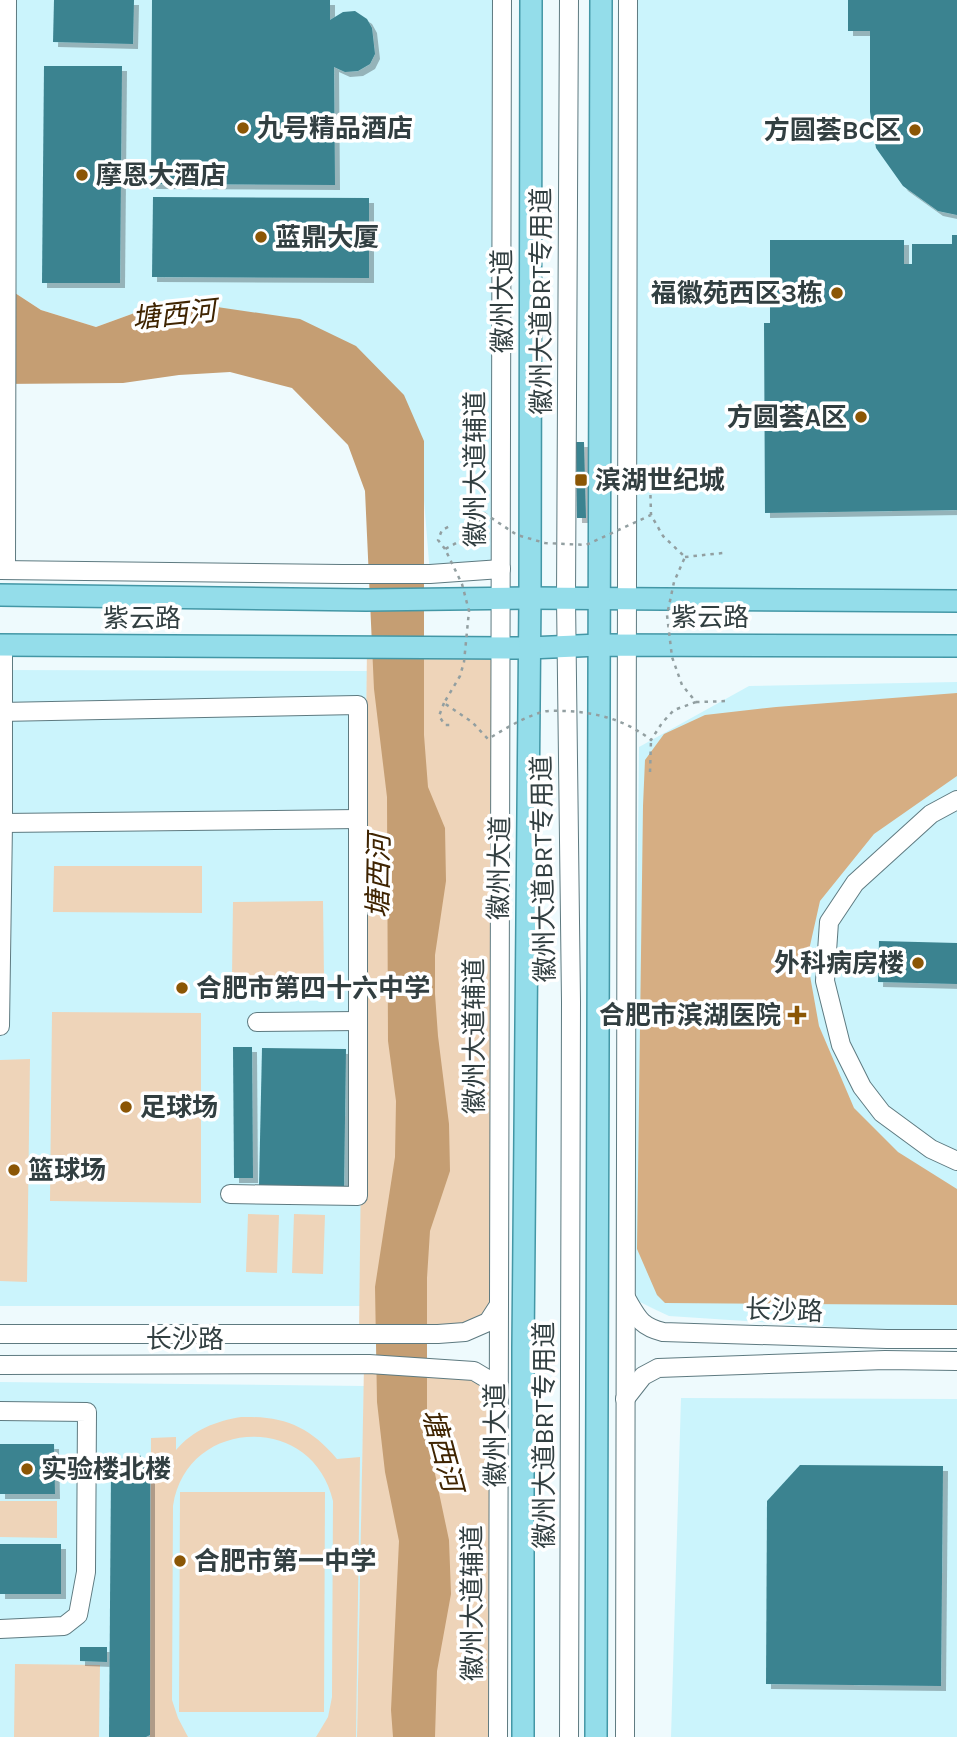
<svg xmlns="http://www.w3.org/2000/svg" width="957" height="1737" viewBox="0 0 957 1737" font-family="Karla,'Noto Sans SC',sans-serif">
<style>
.built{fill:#cbf4fc}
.green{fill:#eed4b9}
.forest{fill:#d6ae83}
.water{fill:#c59e73}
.building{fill:#3b8390;filter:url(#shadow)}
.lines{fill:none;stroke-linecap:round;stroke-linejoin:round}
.minor-casing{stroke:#5e7a80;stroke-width:20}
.major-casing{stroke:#4397a6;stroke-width:24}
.path{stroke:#929fa1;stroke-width:2.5;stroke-dasharray:3.5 5;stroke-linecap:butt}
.minor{stroke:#fff;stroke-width:18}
.major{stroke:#94ddea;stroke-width:21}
.path-bridge{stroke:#929fa1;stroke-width:2.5;stroke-dasharray:3.5 5;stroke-linecap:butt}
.poi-dot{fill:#8b5605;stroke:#fff;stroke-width:2.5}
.labels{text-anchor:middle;stroke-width:7;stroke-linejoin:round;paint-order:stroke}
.poi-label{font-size:26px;font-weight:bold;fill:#323f41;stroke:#fff;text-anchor:start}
.street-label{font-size:26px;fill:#323f41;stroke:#fff}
.water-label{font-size:28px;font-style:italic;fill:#3f2401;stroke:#fff}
</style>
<defs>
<filter id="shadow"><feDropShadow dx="5" dy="5" stdDeviation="0" flood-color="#0004"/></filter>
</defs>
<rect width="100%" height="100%" fill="#eefafd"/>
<g class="built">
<polygon points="7,0 502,0 501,569 430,574 424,500 424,441 151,307 96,327 41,310 6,287"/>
<polygon points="628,0 957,0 957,601 627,599"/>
<polygon points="0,670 367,671 360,1306 0,1306"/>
<polygon points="957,682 957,1331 895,1331 669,1316 654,1309 638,1301 633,1283 639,747 749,686"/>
<polygon points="0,1382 364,1386 357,1737 0,1737"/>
<polygon points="681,1398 957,1399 957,1737 671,1737"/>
</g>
<g class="green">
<polygon points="367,647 501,647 499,1305 488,1322 359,1335"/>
<polygon points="54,866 202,866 202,913 53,912"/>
<polygon points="323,901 324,977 232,976 233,902"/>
<polygon points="52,1012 201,1013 201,1203 50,1201"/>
<polygon points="30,1059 27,1282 0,1281 0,1060"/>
<polygon points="248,1214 279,1215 277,1273 246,1272"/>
<polygon points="294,1214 325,1215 323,1274 292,1273"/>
<polygon points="364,1365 438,1368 499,1386 498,1737 357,1737"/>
<path d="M241,1417C284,1416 309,1426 337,1459L360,1457L356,1737H316L328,1717L332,1697L333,1501C313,1412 186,1417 173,1506L172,1700L178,1718L188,1737H150L151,1438L176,1437V1450C193,1430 216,1421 241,1417Z"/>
<polygon points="180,1492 325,1492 324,1712 179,1712"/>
<polygon points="0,1501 57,1501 57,1538 0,1537"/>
<polygon points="15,1664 100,1665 99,1737 14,1737"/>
</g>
<polygon class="forest" points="957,693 957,776 874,834 820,901 807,959 819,1026 854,1108 898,1152 957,1189 957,1305 665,1303 657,1295 637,1249 643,806 645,760 664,734 705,715 776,707"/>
<polygon class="water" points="0,292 15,293 41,310 96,327 151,307 217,307 300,319 356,346 404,395 424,441 424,735 428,787 445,828 446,881 435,955 435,994 438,1036 449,1124 450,1171 430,1231 427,1278 427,1436 449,1540 451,1594 437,1671 435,1737 393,1737 391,1710 399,1541 385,1472 377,1402 375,1287 395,1157 396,1101 388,1041 387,797 374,689 365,491 348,445 292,388 230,372 179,375 123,383 0,384"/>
<g class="building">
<polygon points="54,0 134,0 133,44 53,42"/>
<polygon points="152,0 330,0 330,20 343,12 355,11 367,19 372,28 375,54 370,64 358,71 345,72 334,67 335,185 151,184"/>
<polygon points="848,0 957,0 957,215 938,211 903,186 876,148 870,112 870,31 848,31"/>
<polygon points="44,66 122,66 120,283 42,283"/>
<polygon points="153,197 369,198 369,278 152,277"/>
<polygon points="952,235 957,235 957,510 765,513 764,323 770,323 770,240 904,240 904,264 912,264 912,244 952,244"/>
<polygon points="576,442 584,442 586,518 577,518"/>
<polygon points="879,941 957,943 957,984 878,982"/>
<polygon points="233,1047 252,1047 253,1178 234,1178"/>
<polygon points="262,1048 346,1049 344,1187 259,1186"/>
<polygon points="0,1444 54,1444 55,1494 0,1494"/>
<polygon points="140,1455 150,1475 150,1735 146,1737 109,1737 111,1472"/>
<polygon points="800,1465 943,1466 941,1686 766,1684 767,1501"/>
<rect x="0" y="1544" width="61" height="50"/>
<polygon points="80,1647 107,1647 107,1662 80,1661"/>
</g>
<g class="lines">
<defs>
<g id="minor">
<polyline points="569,0 566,598 571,1002 569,1737"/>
<polyline points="0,570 342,574 430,574 501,569"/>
<polyline points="6,570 7,0"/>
<polyline points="0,712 358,705 358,1196 230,1194"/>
<polyline points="957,800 931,814 855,883 829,922 825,981 841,1045 862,1087 882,1113 931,1149 957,1161"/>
<polyline points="3,823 358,819"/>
<polyline points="257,1022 358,1021"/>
<polyline points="0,1026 3,823 3,645"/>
<path d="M626,1298C638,1318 640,1326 663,1332L887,1339H957"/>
<polyline points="0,1334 438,1334 465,1332 488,1322 499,1305"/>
<polyline points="0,1365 369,1364 474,1371 499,1386"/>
<polyline points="625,1399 643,1376 658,1368 885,1360 957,1361"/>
<polyline points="0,1411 87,1412 86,1572 78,1615 64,1626 0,1629"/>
<polyline points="498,1737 502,0"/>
<polyline points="625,1737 628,0"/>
</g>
<g id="major">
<polyline points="0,595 366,600 530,598 957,601"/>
<polyline points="0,645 529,648 599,645 957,646"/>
<polyline points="523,1737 523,1347 530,598 531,0"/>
<polyline points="596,1737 601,0"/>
</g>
</defs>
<use href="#minor" class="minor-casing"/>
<use href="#major" class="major-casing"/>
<g class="path">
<polyline points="480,473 484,509"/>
<polyline points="650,478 651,515"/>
<polyline points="445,549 438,540 442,530 452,525"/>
<polyline points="685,557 723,553"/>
<polyline points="696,702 729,701"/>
<polyline points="444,703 439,716 445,725 453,725"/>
<polyline points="650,772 651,740"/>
</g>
<use href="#minor" class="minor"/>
<use href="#major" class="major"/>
<path class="path-bridge" d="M484,513L517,535L545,543L586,545L651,515L663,536L685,557L674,582L667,615L672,657L682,685L696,702L674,710L662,723L651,740C626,720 596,712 564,711C557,711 549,710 542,712C522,718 505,729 488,739L472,722L444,703L460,676L464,662L469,611L462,584L445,549C465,539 473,533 484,513Z"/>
</g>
<g class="poi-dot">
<circle cx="243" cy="128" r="7"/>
<circle cx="915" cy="130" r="7"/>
<circle cx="82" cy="175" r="7"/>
<circle cx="261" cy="237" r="7"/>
<circle cx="837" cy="293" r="7"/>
<circle cx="861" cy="417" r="7"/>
<rect x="574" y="473" width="14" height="14" rx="3.5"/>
<circle cx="918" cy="963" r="7"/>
<circle cx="182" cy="988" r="7"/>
<path d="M793.5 1004.5h7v7h7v7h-7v7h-7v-7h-7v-7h7z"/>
<circle cx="126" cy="1107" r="7"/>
<circle cx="14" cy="1170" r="7"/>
<circle cx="27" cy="1469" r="7"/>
<circle cx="180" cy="1561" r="7"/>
</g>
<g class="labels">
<g class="poi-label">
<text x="257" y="137">九号精品酒店</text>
<text x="901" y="139" text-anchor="end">方圆荟BC区</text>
<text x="96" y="184">摩恩大酒店</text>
<text x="275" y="246">蓝鼎大厦</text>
<text x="823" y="302" text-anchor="end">福徽苑西区3栋</text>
<text x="847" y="426" text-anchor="end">方圆荟A区</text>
<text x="595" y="489">滨湖世纪城</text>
<text x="904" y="972" text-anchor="end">外科病房楼</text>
<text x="196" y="997">合肥市第四十六中学</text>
<text x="781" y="1024" text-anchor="end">合肥市滨湖医院</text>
<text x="140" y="1116">足球场</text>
<text x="28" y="1179">篮球场</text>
<text x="41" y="1478">实验楼北楼</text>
<text x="194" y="1570">合肥市第一中学</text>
</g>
<g class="street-label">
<text transform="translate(502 301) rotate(-90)" y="9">徽州大道</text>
<text transform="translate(541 301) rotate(-90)" y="9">徽州大道BRT专用道</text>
<text transform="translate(475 469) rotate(-90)" y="9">徽州大道辅道</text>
<text x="710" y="626">紫云路</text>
<text x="142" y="627">紫云路</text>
<text transform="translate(499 868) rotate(-89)" y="9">徽州大道</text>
<text transform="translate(543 869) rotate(-91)" y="9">徽州大道BRT专用道</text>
<text transform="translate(474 1036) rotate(-90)" y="9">徽州大道辅道</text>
<text transform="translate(784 1310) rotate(2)" y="9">长沙路</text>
<text x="185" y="1348">长沙路</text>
<text transform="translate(495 1435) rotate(-90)" y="9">徽州大道</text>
<text transform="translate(544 1435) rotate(-90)" y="9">徽州大道BRT专用道</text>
<text transform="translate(472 1603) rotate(-90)" y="9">徽州大道辅道</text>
</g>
<g class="water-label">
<text transform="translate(174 314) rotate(-6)" y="10">塘西河</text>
<text transform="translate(378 876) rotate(-89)" y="10">塘西河</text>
<text transform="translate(443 1450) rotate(75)" y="10">塘西河</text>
</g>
</g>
</svg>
